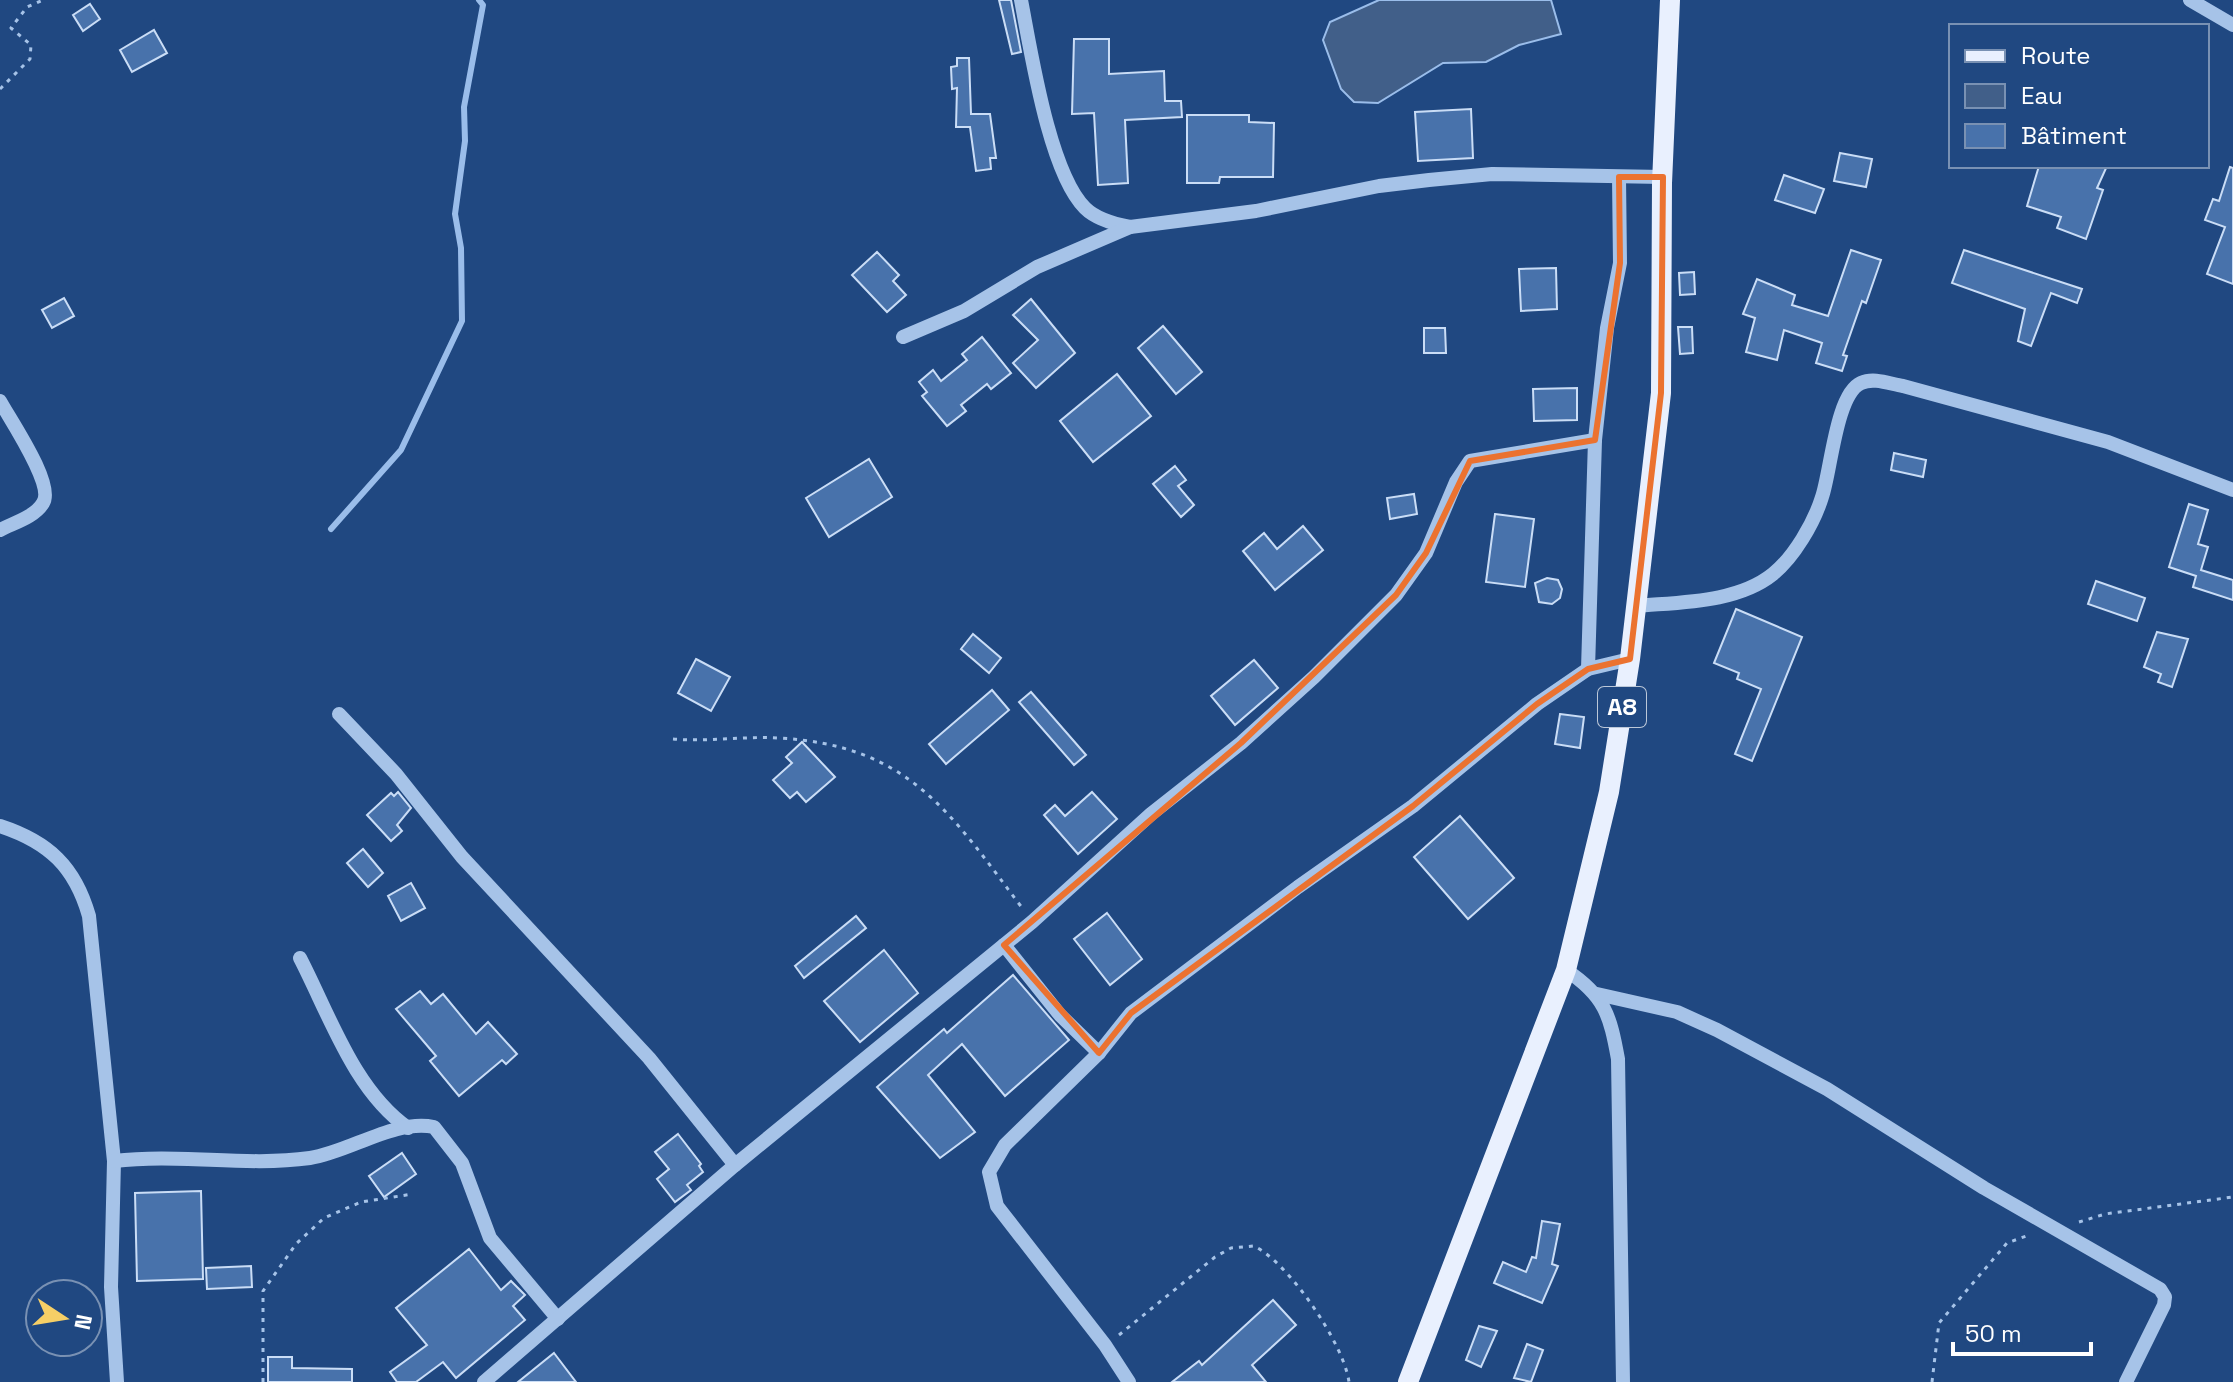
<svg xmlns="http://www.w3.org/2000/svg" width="2233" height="1382" viewBox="0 0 2233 1382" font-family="'Space Grotesk',sans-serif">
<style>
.water{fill:#415f89;stroke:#9abdea;stroke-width:2}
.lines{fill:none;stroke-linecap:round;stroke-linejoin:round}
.stream{stroke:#9abdea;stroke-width:6}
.building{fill:#4872ab;stroke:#caddf6;stroke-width:2}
.path{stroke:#a6c3e8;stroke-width:3;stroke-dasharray:4 6;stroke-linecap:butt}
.minor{stroke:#a6c3e8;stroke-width:14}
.major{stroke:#e9f0fe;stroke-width:20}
.marked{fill:none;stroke:#eb7230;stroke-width:6;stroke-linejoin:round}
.labels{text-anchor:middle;stroke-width:8;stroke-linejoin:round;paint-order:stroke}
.shield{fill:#204881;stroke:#bcc8d9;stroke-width:2}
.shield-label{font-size:24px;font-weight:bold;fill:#fff}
</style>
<rect width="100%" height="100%" fill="#204881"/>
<polygon class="water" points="1379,0 1551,0 1561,34 1519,45 1486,62 1443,63 1378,103 1354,102 1341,89 1323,40 1330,22"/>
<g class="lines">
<polyline class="stream" points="331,529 401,450 462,321 461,248 455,214 465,141 464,107 483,5 479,0"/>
</g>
<g class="building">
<polygon points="999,0 1011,0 1021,52 1012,54"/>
<polygon points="90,4 100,19 83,31 73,15"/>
<polygon points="154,30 167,53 132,72 120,50"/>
<polygon points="1074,39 1109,39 1109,74 1164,71 1165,101 1181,101 1182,117 1125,120 1128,183 1098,185 1094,113 1072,114"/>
<polygon points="957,58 969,58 971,114 990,114 996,158 990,158 991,169 976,171 970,127 956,127 957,88 952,89 951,67 957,66"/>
<polygon points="1471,109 1473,158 1418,161 1415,112"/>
<polygon points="1187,115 1249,115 1249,122 1274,123 1273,177 1220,177 1219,183 1187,183"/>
<polygon points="1840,153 1872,159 1866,187 1834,181"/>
<polygon points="2039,166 2107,166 2097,188 2103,190 2086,239 2057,228 2061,217 2027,206"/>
<polygon points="2230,167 2233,168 2233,284 2207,274 2225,227 2205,220 2213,199 2219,201"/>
<polygon points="1784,175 1824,189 1815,213 1775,200"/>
<polygon points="1851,250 1881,260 1866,303 1862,301 1843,355 1847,356 1842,371 1816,363 1822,343 1784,330 1777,360 1746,352 1755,318 1743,314 1757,279 1795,295 1792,305 1828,316"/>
<polygon points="1964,250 2082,289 2077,303 2051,293 2031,346 2018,341 2025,309 1952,283"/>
<polygon points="877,252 899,275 893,281 906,295 887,312 852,275"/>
<polygon points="1556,268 1557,309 1521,311 1519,269"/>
<polygon points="1694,272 1695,294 1680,295 1679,273"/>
<polygon points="64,298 74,316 52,328 42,310"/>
<polygon points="1031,299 1075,353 1036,388 1013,363 1038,340 1013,315"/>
<polygon points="1163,326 1202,372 1176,394 1138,348"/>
<polygon points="1678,327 1692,327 1693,353 1680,354"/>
<polygon points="1424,328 1445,328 1446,353 1424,353"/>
<polygon points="982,337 1011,373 991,389 987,384 961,405 966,411 947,426 922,396 927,392 919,382 933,370 941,381 967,360 962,354"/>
<polygon points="1117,374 1151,416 1093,462 1060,421"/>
<polygon points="1577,388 1577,420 1534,421 1533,389"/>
<polygon points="1894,453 1926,460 1923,477 1891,470"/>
<polygon points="869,459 892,497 829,537 806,498"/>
<polygon points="1175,466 1186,480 1178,486 1194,505 1181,517 1153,484"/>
<polygon points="1414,494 1417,514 1390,519 1387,498"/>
<polygon points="2189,504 2208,510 2198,544 2208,547 2201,570 2233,580 2233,600 2193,587 2196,576 2169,567"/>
<polygon points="1495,514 1534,519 1525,587 1486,582"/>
<polygon points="1303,526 1323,550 1275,590 1243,551 1264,533 1277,549"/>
<polygon points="1547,578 1558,580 1562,589 1560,598 1552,604 1539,602 1535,583"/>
<polygon points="2096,581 2145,598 2137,621 2088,604"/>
<polygon points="1736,609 1802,637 1752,761 1735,754 1761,689 1737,679 1739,673 1714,663"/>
<polygon points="2157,632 2188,639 2172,687 2158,682 2161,674 2144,667"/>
<polygon points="973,634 1001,658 989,673 961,649"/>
<polygon points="696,659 730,677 711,711 678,693"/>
<polygon points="1254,660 1278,688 1235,725 1211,696"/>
<polygon points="992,690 1009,710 946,764 929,744"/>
<polygon points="1031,692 1086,755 1074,765 1019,702"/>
<polygon points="1560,714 1584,717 1580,748 1555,744"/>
<polygon points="802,742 835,777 806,802 797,792 790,798 773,780 792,763 786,757"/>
<polygon points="398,792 411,808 397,825 402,831 391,841 367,815 391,793 394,796"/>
<polygon points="1092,792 1117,819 1078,854 1044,815 1055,805 1065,816"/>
<polygon points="1460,816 1514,878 1468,919 1414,857"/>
<polygon points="363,849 383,873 368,887 347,863"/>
<polygon points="411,883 425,908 401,921 388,896"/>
<polygon points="1107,913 1142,959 1110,985 1074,939"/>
<polygon points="856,916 866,928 804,978 795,966"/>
<polygon points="884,950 918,993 860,1042 824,1001"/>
<polygon points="1013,975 1069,1040 1005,1096 962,1044 928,1075 975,1132 940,1158 877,1087 944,1029 947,1033"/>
<polygon points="420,991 431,1004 443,994 476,1034 488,1022 517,1054 506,1064 502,1060 459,1096 430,1061 436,1056 396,1009"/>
<polygon points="678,1134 701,1164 699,1166 703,1172 687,1185 691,1190 675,1202 657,1179 669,1169 655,1152"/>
<polygon points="402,1153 416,1174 384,1197 369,1176"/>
<polygon points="201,1191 203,1279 137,1281 135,1193"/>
<polygon points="1542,1221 1560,1224 1552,1264 1558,1266 1542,1303 1494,1283 1503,1262 1526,1272 1532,1257 1536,1258"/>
<polygon points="469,1249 501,1290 511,1281 525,1295 513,1306 525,1320 456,1378 443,1362 416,1382 397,1382 390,1372 427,1345 396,1308"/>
<polygon points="251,1266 252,1287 207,1289 206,1268"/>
<polygon points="1273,1300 1296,1325 1252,1365 1266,1382 1172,1382 1199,1361 1202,1365"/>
<polygon points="1479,1326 1497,1331 1481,1367 1466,1360"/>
<polygon points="1527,1344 1543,1350 1531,1382 1514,1378"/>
<polygon points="554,1353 576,1382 518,1382"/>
<polygon points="268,1357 292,1357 292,1368 352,1369 352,1382 268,1382"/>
</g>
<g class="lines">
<g class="path">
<polyline points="0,89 30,59 31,45 11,28 27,7 43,0"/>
<path d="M673,739C708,742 743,736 778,738C910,745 950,813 1023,909"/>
<polyline points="2079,1222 2105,1214 2233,1197"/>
<path d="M1119,1335L1215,1257L1231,1248L1254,1246C1289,1263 1344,1344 1349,1382"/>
<polyline points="263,1382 263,1291 296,1244 324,1218 361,1202 413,1194"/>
<polyline points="1932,1382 1939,1323 2007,1243 2029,1235"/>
</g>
<g class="minor">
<path d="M1021,0C1031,51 1049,172 1085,208C1096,219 1114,224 1130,227"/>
<polyline points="2190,0 2233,25"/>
<polyline points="903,337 964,311 1037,267 1130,227 1256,211 1379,186 1429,180 1492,174 1663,177"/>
<path d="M0,401C11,421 55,485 43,503C35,517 13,523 0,530"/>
<path d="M1636,606C1680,602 1737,603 1773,574C1794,557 1814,523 1822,497C1831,471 1836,394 1861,383C1874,377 1890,384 1903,386L2108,442L2233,490"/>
<polyline points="1588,669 1595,440 1607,328 1620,263 1619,177"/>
<polyline points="339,714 396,774 462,857 649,1058 735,1165"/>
<path d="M0,826C49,842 75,867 89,916L114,1161L111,1287L117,1382"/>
<polyline points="1004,945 1060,1015 1099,1053"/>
<path d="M300,958C330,1016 354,1090 408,1128"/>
<path d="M1566,970C1605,996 1610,1015 1618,1059L1623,1382"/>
<polyline points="1597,994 1677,1012 1717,1030 1827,1089 1984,1188 2160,1289 2165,1297 2164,1305 2126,1382"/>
<path d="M114,1161C179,1153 245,1167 310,1158C350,1152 394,1119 434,1127L462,1163L490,1238L558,1319"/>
<polyline points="484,1382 735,1165 1032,922 1151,814 1241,743 1314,677 1396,595 1426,553 1456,482 1470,461 1595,440"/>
<polyline points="1129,1382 1105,1345 997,1206 989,1172 1005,1145 1099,1053 1131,1013 1298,887 1413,806 1537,704 1588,669 1630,659"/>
</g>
<polyline class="major" points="1408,1382 1566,970 1609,792 1630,659 1661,393 1662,183 1670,0"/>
</g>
<path class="marked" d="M1619,177H1663L1661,393L1630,659L1588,669L1537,704L1413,806L1131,1013L1099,1053L1004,945L1241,743L1396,595L1426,553L1470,461L1595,440L1620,263Z"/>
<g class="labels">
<rect class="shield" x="1598" y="687" width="48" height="40" rx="6"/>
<g class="shield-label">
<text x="1622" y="715">A8</text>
</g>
</g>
<rect x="1949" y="24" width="260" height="144" fill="#204881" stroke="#7991b3" stroke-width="2"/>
<rect x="1965" y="50" width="40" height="12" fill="#e9f0fe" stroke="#7991b3" stroke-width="2"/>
<text x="2021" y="64" font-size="24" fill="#ffffff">Route</text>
<rect x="1965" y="84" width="40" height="24" fill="#415f89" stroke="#7991b3" stroke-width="2"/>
<text x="2021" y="104" font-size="24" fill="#ffffff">Eau</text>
<rect x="1965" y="124" width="40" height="24" fill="#4872ab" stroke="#7991b3" stroke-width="2"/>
<text x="2021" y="144" font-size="24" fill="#ffffff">Bâtiment</text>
<g transform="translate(64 1318) rotate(102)"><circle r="38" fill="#204881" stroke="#7991b3" stroke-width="2"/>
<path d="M0-6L14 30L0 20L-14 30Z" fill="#f6cf66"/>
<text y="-12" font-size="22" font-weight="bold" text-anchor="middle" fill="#ffffff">N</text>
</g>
<path d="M1953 1342v12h138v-12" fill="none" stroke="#ffffff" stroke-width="4"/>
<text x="1965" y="1342" font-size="24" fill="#ffffff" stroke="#204881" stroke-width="6" paint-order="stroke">50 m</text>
</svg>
